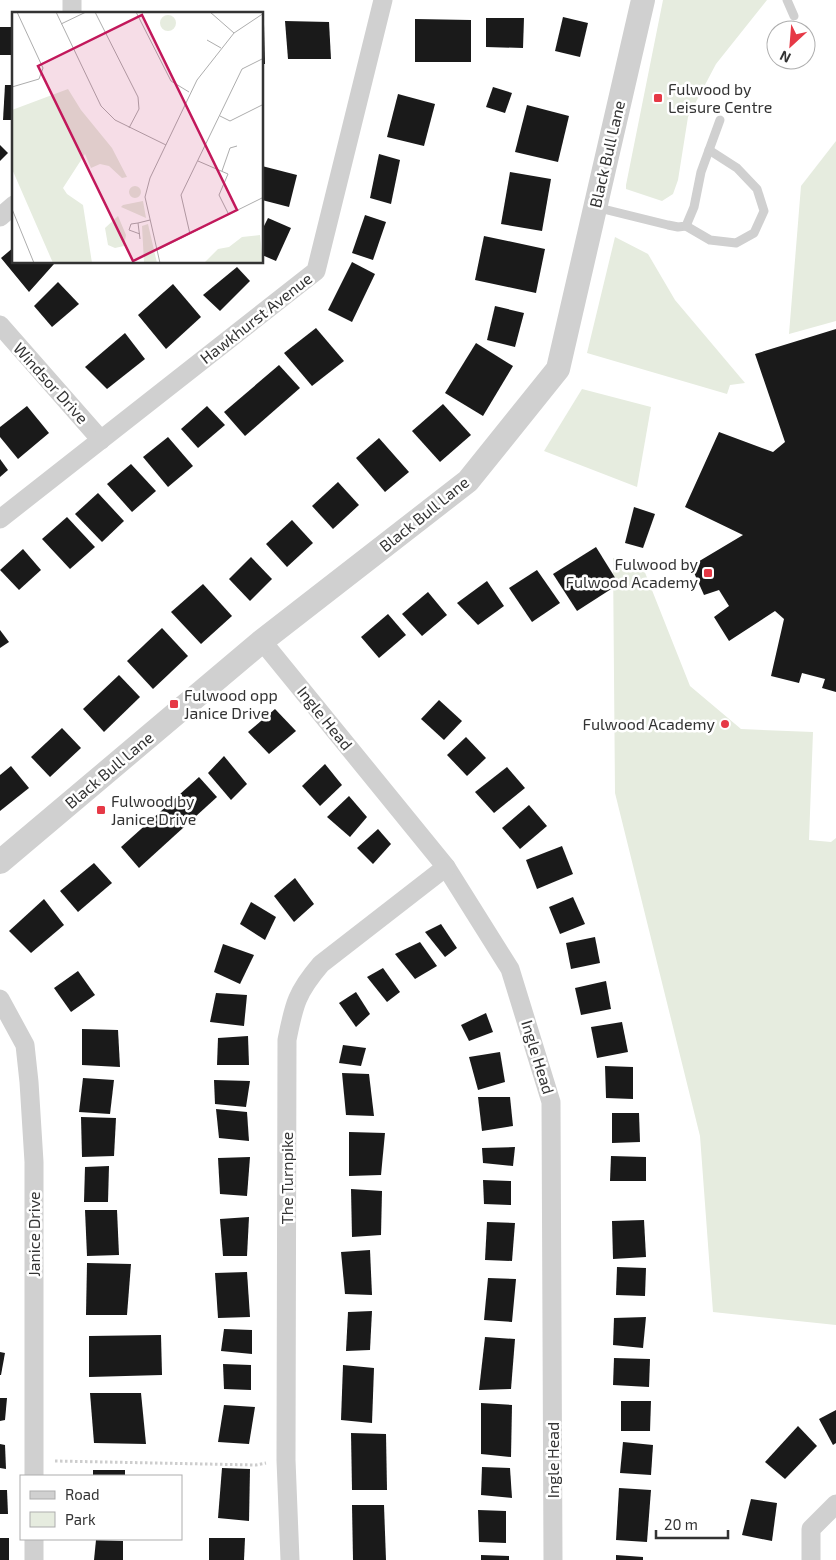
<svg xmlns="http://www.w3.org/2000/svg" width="836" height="1560" viewBox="0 0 836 1560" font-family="'Exo 2',sans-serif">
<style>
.green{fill:#e6ecdf}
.building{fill:#1a1a1a}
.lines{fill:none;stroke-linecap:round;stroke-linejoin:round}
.path{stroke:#cdcdcd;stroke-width:3;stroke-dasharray:2.5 2.5;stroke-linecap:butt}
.service{stroke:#d0d0d0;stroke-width:9}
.minor{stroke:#d0d0d0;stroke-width:19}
.tertiary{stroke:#d0d0d0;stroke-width:24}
.poi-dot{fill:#e63946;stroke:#fff;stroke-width:2}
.labels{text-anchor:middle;stroke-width:5;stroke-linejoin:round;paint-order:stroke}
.poi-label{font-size:16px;fill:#333;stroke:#fff;text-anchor:start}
.street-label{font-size:16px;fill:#333;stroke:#fff}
.inset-road{fill:none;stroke:#adadad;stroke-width:1}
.view{fill:#c2185b;fill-opacity:0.15;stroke:#c2185b;stroke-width:2.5}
.inset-edge{fill:none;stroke:#333;stroke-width:2.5}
</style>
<rect width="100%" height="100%" fill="#fff"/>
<g class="green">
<polygon points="663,0 767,0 716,64 688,117 678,180 673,194 662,201 626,189 626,185"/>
<polygon points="836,141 836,321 789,334 801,186"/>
<polygon points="615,237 648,254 675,300 745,383 730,385 727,394 587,353"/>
<polygon points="582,389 651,407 637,487 544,451"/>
<polygon points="613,558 644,570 690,686 741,729 813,732 809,840 831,842 836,838 836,1325 713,1312 700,1136 615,793"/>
</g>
<g class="building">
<polygon points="563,17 588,23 580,57 555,51"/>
<polygon points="486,18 524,18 523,48 486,47"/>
<polygon points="415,19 471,20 471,62 415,62"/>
<polygon points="285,21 329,22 331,59 288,59"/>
<polygon points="262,24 264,24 265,64 262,64"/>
<rect x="0" y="27" width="14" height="28"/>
<polygon points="5,85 14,85 14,120 3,120"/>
<polygon points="493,87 512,93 505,113 486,107"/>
<polygon points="398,94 435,104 424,146 387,137"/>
<polygon points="527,105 569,116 558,162 515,152"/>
<polygon points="0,145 8,153 0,161"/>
<polygon points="379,154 400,160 391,204 370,198"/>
<polygon points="262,166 297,175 289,207 262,200"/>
<polygon points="510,172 551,179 542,231 501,224"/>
<polygon points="365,215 386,222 373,260 352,253"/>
<polygon points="268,218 291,228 276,261 262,255 262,230"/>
<polygon points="484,236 545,249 536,293 475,280"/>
<polygon points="14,247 14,262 53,262 54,264 29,292 1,258"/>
<polygon points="352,262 375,274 352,322 328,310"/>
<polygon points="237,267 250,281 220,311 203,295"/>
<polygon points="58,282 79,304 52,327 34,306"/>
<polygon points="173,284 201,317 166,349 138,315"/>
<polygon points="495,306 524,313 515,347 487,340"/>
<polygon points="316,328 344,361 312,386 284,353"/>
<polygon points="836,329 836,692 822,688 825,679 802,673 799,683 771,676 784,619 775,611 729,641 714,617 729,606 719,590 704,595 691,566 743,535 685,507 719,432 773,452 785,442 755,354"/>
<polygon points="125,333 145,359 107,389 85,367"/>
<polygon points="476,343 513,366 483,416 445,393"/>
<polygon points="279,365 300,388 245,436 224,412"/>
<polygon points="443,404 471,435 440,462 412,431"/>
<polygon points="27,406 49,433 18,459 0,437 0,427"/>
<polygon points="207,406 225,425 198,448 181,429"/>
<polygon points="168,437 193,466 168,487 143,457"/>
<polygon points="379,438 409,472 385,492 356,458"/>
<polygon points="0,459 8,470 0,477"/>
<polygon points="131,464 156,491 132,512 107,484"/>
<polygon points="338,482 359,505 333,529 312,506"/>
<polygon points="98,493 124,521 102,542 75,514"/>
<polygon points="634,507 655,514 643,548 625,543"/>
<polygon points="67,517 95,547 70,569 42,539"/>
<polygon points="292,520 313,543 287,567 266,544"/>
<polygon points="596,547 619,584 577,611 553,574"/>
<polygon points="23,549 41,570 19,590 0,570"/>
<polygon points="251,557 272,579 250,601 229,579"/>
<polygon points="537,570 560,603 532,622 509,588"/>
<polygon points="487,581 504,606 478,625 457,603"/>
<polygon points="203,584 232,616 201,644 171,612"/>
<polygon points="428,592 447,615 422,636 402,614"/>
<polygon points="388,614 406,635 379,658 361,637"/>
<polygon points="162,628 188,656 153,689 127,661"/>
<polygon points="0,630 9,642 0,648"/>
<polygon points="119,675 140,697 104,732 83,709"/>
<polygon points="439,700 462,721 444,740 421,719"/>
<polygon points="275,709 296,731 269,754 248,732"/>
<polygon points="62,728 81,748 50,777 31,757"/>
<polygon points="466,737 486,758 467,776 447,755"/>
<polygon points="224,756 247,784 231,800 208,773"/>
<polygon points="325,764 342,785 320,806 302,786"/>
<polygon points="11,766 29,788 0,811 0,775"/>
<polygon points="507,767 525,788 494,813 475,792"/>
<polygon points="199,777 217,797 139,868 121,847"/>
<polygon points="349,796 367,817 350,837 327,817"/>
<polygon points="529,805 547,826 520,849 502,828"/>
<polygon points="378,829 391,844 373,864 357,848"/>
<polygon points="562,846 573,874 537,889 526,860"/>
<polygon points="94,863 112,883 78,912 60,891"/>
<polygon points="295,878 314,904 294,922 274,896"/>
<polygon points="573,897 585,924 560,934 549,907"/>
<polygon points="44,899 64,925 31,953 9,931"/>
<polygon points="251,902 276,917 265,940 240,924"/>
<polygon points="441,924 457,948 445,957 425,932"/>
<polygon points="595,937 600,963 571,969 566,943"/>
<polygon points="420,942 437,966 415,979 395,954"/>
<polygon points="223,944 254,955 240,984 214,972"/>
<polygon points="383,968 400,992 387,1002 367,977"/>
<polygon points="78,971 95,995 71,1012 54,988"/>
<polygon points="606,981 611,1009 581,1015 575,988"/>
<polygon points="356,992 370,1014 356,1027 339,1003"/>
<polygon points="216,993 247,995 244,1026 210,1022"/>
<polygon points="486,1013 493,1032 469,1041 461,1025"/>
<polygon points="622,1022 628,1052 597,1058 591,1027"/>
<polygon points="82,1029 118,1030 120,1067 82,1065"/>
<polygon points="248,1036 249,1065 217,1065 218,1038"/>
<polygon points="343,1045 366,1048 361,1066 339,1063"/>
<polygon points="500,1052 505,1082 478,1090 469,1057"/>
<polygon points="605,1066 633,1067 633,1099 606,1098"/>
<polygon points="342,1073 369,1074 374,1116 346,1115"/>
<polygon points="83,1078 114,1080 110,1114 79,1112"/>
<polygon points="214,1080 250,1081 246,1107 215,1104"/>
<polygon points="478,1097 510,1097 513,1126 482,1131"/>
<polygon points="216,1109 247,1112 249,1141 219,1138"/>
<polygon points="612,1113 639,1113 640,1142 612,1143"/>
<polygon points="81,1117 116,1118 114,1156 82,1157"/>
<polygon points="349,1132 385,1133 381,1175 349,1176"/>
<polygon points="515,1147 513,1166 483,1163 482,1148"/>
<polygon points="611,1156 646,1157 646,1181 610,1181"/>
<polygon points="250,1157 247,1196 220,1194 218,1158"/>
<polygon points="109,1166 108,1202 84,1202 85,1167"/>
<polygon points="483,1180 511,1181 511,1205 484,1204"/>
<polygon points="351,1189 382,1191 381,1235 352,1237"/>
<polygon points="85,1210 117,1210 119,1255 87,1256"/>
<polygon points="249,1217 247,1256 223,1256 220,1219"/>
<polygon points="644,1220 646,1257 613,1259 612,1221"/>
<polygon points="487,1222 515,1223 512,1261 485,1260"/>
<polygon points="370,1250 372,1295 345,1294 341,1252"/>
<polygon points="87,1263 131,1264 127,1315 86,1315"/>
<polygon points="617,1267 646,1268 645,1296 616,1295"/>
<polygon points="247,1272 250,1317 218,1318 215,1273"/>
<polygon points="488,1278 516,1279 512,1322 484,1320"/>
<polygon points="372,1311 370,1350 346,1351 348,1312"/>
<polygon points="646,1317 643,1348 613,1345 614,1318"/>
<polygon points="224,1329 252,1330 252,1354 221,1351"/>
<polygon points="161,1335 162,1375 89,1377 89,1336"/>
<polygon points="485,1337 515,1339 511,1389 479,1390"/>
<polygon points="0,1352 5,1353 1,1375 0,1375"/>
<polygon points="614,1358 650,1359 649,1387 613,1385"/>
<polygon points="223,1364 251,1365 251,1390 224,1389"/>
<polygon points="343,1365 374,1368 372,1423 341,1420"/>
<polygon points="90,1393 141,1393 146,1444 94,1443"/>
<polygon points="0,1398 7,1398 5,1420 0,1421"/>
<polygon points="621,1401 651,1401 650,1431 621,1431"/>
<polygon points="481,1403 512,1405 511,1457 481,1454"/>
<polygon points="224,1405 255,1407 249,1444 218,1442"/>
<polygon points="836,1410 836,1443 833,1445 819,1419"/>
<polygon points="798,1426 817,1446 785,1479 765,1462"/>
<polygon points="351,1433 386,1434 387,1490 352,1490"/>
<polygon points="623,1442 653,1445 651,1475 620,1473"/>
<polygon points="0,1444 5,1445 6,1469 0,1468"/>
<polygon points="482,1467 510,1468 512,1498 481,1495"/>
<polygon points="222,1468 250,1469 249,1521 218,1518"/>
<rect x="93" y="1470" width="32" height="6"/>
<polygon points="619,1488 651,1490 647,1542 616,1540"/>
<polygon points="0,1490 7,1490 8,1514 0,1514"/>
<polygon points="751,1499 777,1503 772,1541 742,1535"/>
<polygon points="352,1505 384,1505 386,1560 353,1560"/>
<polygon points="478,1510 506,1511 506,1543 479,1542"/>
<rect x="0" y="1538" width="9" height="22"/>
<polygon points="209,1538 245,1538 244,1560 209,1560"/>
<polygon points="96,1540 123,1541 123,1560 94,1560"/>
<polygon points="481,1555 509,1556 509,1560 481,1560"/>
<polygon points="616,1555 643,1557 643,1560 616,1560"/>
</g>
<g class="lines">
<polyline class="path" points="55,1461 256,1465 266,1463"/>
<g class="service">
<polyline points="787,0 794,16"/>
<polyline points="595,207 668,225 678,227 686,226 694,207 701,172 720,120"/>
<polyline points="686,226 710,240 736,243 754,233 764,211 757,189 737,168 709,150"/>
</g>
<g class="minor">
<polyline points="72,14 72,0"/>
<polyline points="0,217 14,205"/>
<polyline points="0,325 101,440"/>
<polyline points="0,519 316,271 383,0"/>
<polyline points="262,641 446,867 510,969 551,1102 553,1560"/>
<polyline points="0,999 25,1045 29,1082 34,1162 34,1476"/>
<polyline points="34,1560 34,1539"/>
<path d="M290,1560L286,1460L287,1040C294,1004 297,992 321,964L446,867"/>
<polyline points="811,1560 811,1529 836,1504"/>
</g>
<polyline class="tertiary" points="0,862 262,641 468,481 558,369 643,0"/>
</g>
<g class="poi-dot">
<rect x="653" y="93" width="10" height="10" rx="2.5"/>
<rect x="703" y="568" width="10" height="10" rx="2.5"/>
<rect x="169" y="699" width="10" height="10" rx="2.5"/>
<circle cx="725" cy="724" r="5"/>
<rect x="96" y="805" width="10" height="10" rx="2.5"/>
</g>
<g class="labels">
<g class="poi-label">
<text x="668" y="95">Fulwood by<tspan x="668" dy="18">Leisure Centre</tspan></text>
<text x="698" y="570" text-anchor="end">Fulwood by<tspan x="698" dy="18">Fulwood Academy</tspan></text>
<text x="184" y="701">Fulwood opp<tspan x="184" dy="18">Janice Drive</tspan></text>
<text x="715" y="730" text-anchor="end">Fulwood Academy</text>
<text x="111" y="807">Fulwood by<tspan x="111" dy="18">Janice Drive</tspan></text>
</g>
<g class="street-label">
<text transform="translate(607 154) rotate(-77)" y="6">Black Bull Lane</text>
<text transform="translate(256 318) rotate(-38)" y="6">Hawkhurst Avenue</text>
<text transform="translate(51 383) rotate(48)" y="6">Windsor Drive</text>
<text transform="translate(424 514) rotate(-39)" y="6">Black Bull Lane</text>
<text transform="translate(325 718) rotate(51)" y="6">Ingle Head</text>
<text transform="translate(109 770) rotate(-40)" y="6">Black Bull Lane</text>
<text transform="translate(538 1057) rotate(73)" y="6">Ingle Head</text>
<text transform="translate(287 1178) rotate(-90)" y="6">The Turnpike</text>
<text transform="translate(34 1234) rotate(-90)" y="6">Janice Drive</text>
<text transform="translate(553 1460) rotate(-90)" y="6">Ingle Head</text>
</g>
</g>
<g transform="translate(12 12)">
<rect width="251" height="251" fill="#fff"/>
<path d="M148 11a8 8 0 1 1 16 0a8 8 0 1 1-16 0ZM56,77L69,98L100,136L115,165L110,166L97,154L88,152L79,156L73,142L51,176L55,182L71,193L80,251H41L0,157V98ZM117 180a6 6 0 1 1 12 0a6 6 0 1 1-12 0ZM131,189L134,206L109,195L111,193ZM106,204L114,223L112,234L103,236L96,233L93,216ZM136,212L145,251H125L132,250L130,214ZM248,223L251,251H192L206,237L217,235L230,225Z" fill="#e6ecdf"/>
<path class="inset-road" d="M44,0L89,94L103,108L154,133M83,0L126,85L127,97L117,116M124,0L159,69L177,80M198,0L222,21M49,12L74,0M195,28L209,36M0,75L27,67L31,56L5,0M208,104L218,109L252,92M186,149L216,162L207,183L217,203M210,159L218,136L225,134M0,197L22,251M126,211L119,212L117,218L128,222M178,222L169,183L230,57L252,46M128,227L126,211L138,208M145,238L252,185M148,251L133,185L138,166L185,68L222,21L252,1"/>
<path class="view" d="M130,3L225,198L121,249L26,54Z"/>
<rect width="251" height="251" class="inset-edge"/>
</g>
<rect x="20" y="1475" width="162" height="65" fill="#ffffff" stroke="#adadad"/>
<rect x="30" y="1491" width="25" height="8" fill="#d0d0d0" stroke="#adadad"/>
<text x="65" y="1500" font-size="15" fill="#333333">Road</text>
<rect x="30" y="1512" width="25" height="15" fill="#e6ecdf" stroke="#adadad"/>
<text x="65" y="1525" font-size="15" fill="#333333">Park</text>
<g transform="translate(791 45) rotate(206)"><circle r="24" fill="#ffffff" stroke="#adadad"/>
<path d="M0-4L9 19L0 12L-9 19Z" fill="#e63946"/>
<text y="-8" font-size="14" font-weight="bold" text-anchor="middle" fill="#333333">N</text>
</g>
<path d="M656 1530v8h72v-8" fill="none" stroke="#333333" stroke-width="2.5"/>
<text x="664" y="1530" font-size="15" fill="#333333" stroke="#ffffff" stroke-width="4" paint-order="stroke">20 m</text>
</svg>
